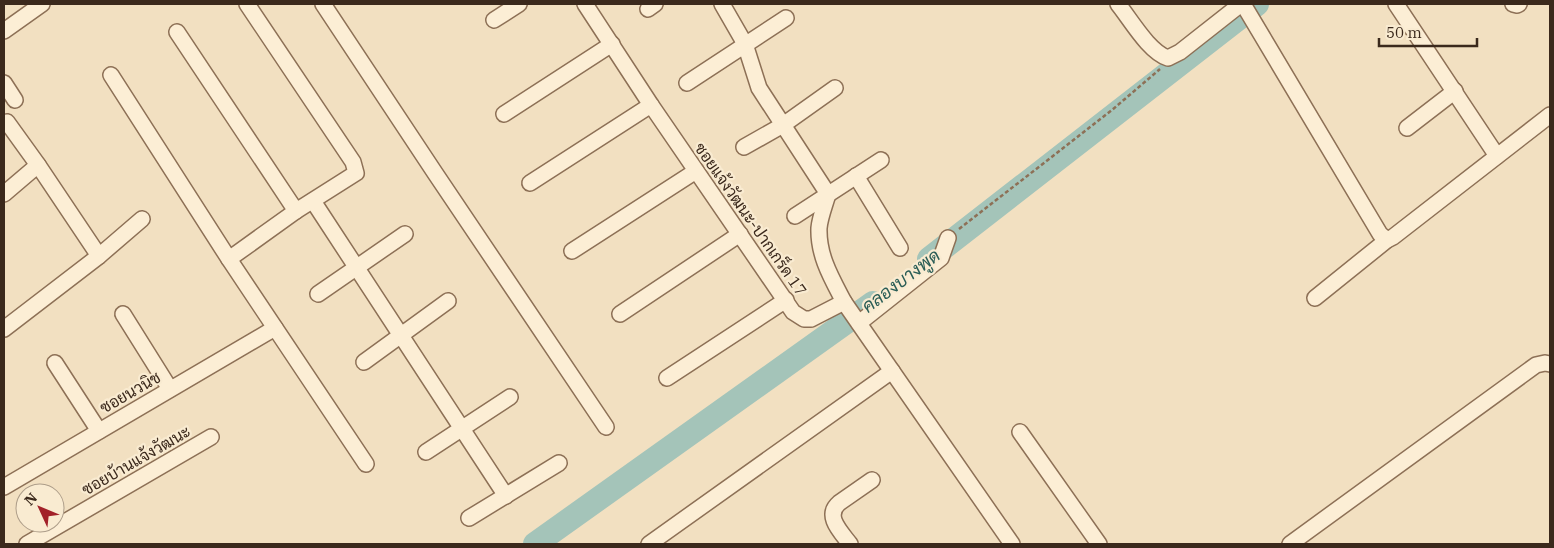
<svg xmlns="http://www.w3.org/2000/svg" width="1554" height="548" viewBox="0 0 1554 548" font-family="'IBM Plex Serif',Sarabun,serif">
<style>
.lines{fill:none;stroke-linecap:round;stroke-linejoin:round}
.river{stroke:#a4c4b9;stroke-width:24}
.minor-casing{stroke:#8d7056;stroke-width:18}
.path{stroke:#8d7056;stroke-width:2.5;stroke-dasharray:4 2.5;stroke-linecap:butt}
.minor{stroke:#fceed5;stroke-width:15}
.labels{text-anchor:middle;stroke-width:4.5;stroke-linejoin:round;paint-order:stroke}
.street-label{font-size:16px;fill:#3b291c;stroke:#f9ebd1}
.water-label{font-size:18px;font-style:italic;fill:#2a5d56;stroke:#f9ebd1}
</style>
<rect width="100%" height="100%" fill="#f2e0c1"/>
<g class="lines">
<g class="river">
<polyline points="929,259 1257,4"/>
<polyline points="535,544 873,303"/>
</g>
<defs>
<g id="minor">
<polyline points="323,4 435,173 606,427"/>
<polyline points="585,4 651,105 793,312 804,319 811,319 844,302 1012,544"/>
<path d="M722,4L745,44L759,88L828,194C825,205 820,217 819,228C818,256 832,279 844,302"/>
<path d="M1118,4C1131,20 1149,52 1168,58L1180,52L1241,4"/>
<polyline points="1243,4 1380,234 1387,240"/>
<polyline points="1396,4 1497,156"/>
<polyline points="1513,4 1517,5 1519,4"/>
<polyline points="648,9 655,4"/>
<polyline points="494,20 519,4"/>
<polyline points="4,31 42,4"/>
<polyline points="177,32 296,211"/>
<polyline points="111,75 229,259 366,464"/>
<polyline points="4,83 15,100"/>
<polyline points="687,83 786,18"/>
<polyline points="504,114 612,44"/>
<polyline points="7,122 38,165 99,256"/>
<polyline points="1407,128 1455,91"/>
<polyline points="744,147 783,125 835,88"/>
<polyline points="856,176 900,248"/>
<polyline points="530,183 651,105"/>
<polyline points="4,194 38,165"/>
<polyline points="313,201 506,496"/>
<polyline points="795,216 881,160"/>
<polyline points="572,251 696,171"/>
<polyline points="229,259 296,211 356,173 353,162 247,4"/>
<polyline points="318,294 405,234"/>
<polyline points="1315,298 1387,240 1393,237 1550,115"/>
<polyline points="123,314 170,389"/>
<polyline points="620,314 740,234"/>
<polyline points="859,323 941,258 948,238"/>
<polyline points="4,329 99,256 142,219"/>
<polyline points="364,362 448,301"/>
<polyline points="55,363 99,431"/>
<polyline points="667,378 786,300"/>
<polyline points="1020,432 1099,544"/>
<polyline points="426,452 510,397"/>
<polyline points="4,487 275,328"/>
<polyline points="469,518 559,463"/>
<polyline points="27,544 211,437"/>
<polyline points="649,544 892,371"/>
<path d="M850,544C841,532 824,516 839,503L872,480"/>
<polyline points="1290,544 1536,365 1545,363 1550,364"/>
</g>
</defs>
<use href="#minor" class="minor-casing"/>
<polyline class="path" points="959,229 1112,110 1160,69"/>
<use href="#minor" class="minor"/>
</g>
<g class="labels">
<g class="street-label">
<text transform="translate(751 219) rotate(55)" y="6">ซอยแจ้งวัฒนะ-ปากเกร็ด 17</text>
<text transform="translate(130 392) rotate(-30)" y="6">ซอยนวนิช</text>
<text transform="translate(136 460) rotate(-30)" y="6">ซอยบ้านแจ้งวัฒนะ</text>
</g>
<g class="water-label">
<text transform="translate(901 281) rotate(-37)" y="6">คลองบางพูด</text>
</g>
</g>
<rect width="1554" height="548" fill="none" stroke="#3b291c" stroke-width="10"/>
<g transform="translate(40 508) rotate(314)"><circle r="24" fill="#f9ebd1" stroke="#ad9d89"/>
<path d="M0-4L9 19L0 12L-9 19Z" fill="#a22129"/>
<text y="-8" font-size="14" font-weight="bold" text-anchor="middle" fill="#3b291c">N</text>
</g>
<path d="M1379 38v8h98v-8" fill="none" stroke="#3b291c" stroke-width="2.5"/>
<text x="1386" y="38" font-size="15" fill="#3b291c" stroke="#f9ebd1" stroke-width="4" paint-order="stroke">50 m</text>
</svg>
